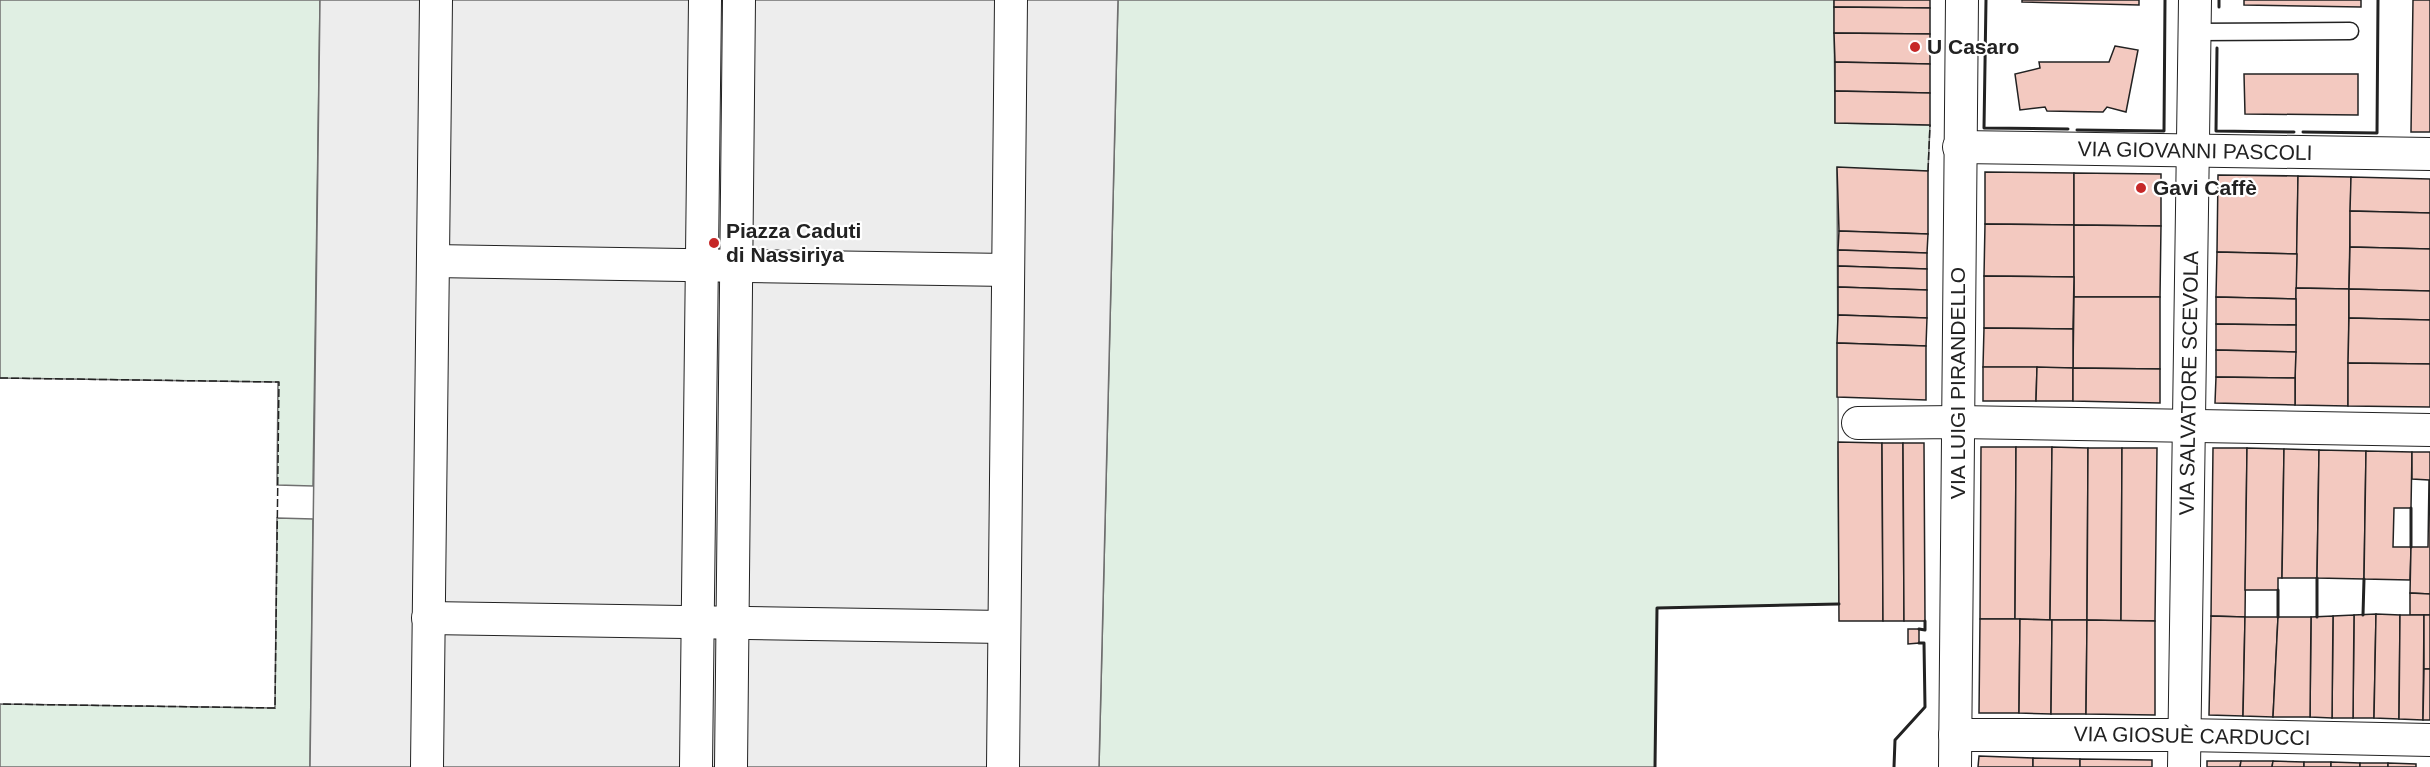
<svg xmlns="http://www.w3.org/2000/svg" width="2430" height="767" viewBox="0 0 2430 767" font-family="Arial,sans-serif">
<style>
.green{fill:#e0efe3;stroke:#6f6f6f;stroke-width:1.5}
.parking{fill:#ededed;stroke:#6f6f6f;stroke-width:1.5}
.building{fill:#f3c9c0;stroke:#222;stroke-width:1.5}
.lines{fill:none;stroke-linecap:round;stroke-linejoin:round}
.lane-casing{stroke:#222;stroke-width:19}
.street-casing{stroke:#222;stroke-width:34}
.lane{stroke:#fff;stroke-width:16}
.street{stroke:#fff;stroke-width:32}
.fence{stroke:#222;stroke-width:1.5;stroke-dasharray:8 3;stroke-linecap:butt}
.wall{stroke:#222;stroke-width:3}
.poi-dot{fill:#c62828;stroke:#fff;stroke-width:2}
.labels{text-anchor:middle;stroke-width:4.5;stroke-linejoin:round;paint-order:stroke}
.poi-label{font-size:21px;font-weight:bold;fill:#222;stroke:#fff;text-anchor:start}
.street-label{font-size:21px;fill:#222;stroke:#fff}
</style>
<rect width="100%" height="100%" fill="#fff"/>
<g class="green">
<polygon points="0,0 320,0 313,486 277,485 278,382 0,378"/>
<polygon points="1118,0 1834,0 1835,123 1930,125 1928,171 1837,168 1839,604 1657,608 1655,767 1099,767"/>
<polygon points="277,518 313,519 310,767 0,767 0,704 275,708"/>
</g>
<polygon class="parking" points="320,0 1118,0 1099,767 310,767"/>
<g class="building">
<polygon points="1834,0 1930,0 1930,8 1834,7"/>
<polygon points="2022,0 2139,0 2139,5 2022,2"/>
<polygon points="2244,0 2361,0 2361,7 2244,5"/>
<polygon points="2413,0 2430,0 2430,132 2411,132"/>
<polygon points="1834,7 1930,8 1930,34 1834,33"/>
<polygon points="1834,33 1930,34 1930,64 1835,62"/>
<polygon points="2115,46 2138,50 2126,112 2107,107 2103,112 2047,111 2045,107 2020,110 2015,74 2040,68 2039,62 2109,62"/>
<polygon points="1835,62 1930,64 1930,93 1835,91"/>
<polygon points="2244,74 2358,74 2358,115 2245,114"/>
<polygon points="1835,91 1930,93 1930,125 1835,123"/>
<polygon points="1837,167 1928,171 1928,234 1839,231"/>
<polygon points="1985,172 2074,173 2074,225 1985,224"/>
<polygon points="2074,173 2161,174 2161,226 2074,225"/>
<polygon points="2218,175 2298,176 2297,254 2217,252"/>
<polygon points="2298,176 2351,177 2349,289 2296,288"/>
<polygon points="2351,177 2430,179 2430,213 2350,211"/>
<polygon points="2350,211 2430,213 2430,249 2350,247"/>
<polygon points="1985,224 2074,225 2074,277 1984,276"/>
<polygon points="2074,225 2161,226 2160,297 2074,297"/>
<polygon points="1839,231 1928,234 1927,253 1838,250"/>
<polygon points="2350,247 2430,249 2430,291 2349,289"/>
<polygon points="1838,250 1927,253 1927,269 1838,266"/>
<polygon points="2217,252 2297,254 2296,299 2216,297"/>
<polygon points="1838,266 1927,269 1927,290 1838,287"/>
<polygon points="1984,276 2074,277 2073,329 1984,328"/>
<polygon points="1838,287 1927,290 1927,318 1838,315"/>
<polygon points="2296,288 2349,289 2348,406 2295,405"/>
<polygon points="2349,289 2430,291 2430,320 2349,318"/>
<polygon points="2074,297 2160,297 2160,369 2073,368"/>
<polygon points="2216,297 2296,299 2296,325 2216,324"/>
<polygon points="1838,315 1927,318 1926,346 1837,343"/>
<polygon points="2349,318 2430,320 2430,364 2348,363"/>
<polygon points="2216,324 2296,325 2296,352 2216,350"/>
<polygon points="1984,328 2073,329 2073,368 1983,367"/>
<polygon points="1837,343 1926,346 1926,400 1837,397"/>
<polygon points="2216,350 2296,352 2295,378 2216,377"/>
<polygon points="2348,363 2430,364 2430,407 2348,406"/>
<polygon points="1983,367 2037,367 2036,401 1983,401"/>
<polygon points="2037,367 2073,368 2073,401 2036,401"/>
<polygon points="2073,368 2160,369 2160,403 2073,401"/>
<polygon points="2216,377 2295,378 2295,405 2215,403"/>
<polygon points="1838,442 1882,443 1883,621 1839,621"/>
<polygon points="1882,443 1903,443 1904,621 1883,621"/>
<polygon points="1903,443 1924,443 1925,621 1904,621"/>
<polygon points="1981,447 2016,447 2015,619 1980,619"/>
<polygon points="2016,447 2052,447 2050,620 2015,619"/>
<polygon points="2052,447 2088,448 2087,620 2050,620"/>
<polygon points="2088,448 2122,448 2121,621 2087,620"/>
<polygon points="2122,448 2157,448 2155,621 2121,621"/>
<polygon points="2213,448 2247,448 2245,617 2211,616"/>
<polygon points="2247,448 2284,449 2282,578 2278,578 2278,590 2245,590"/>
<polygon points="2284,449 2319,450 2317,578 2282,578"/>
<polygon points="2319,450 2366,451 2364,579 2317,578"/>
<polygon points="2366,451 2412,452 2411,508 2394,508 2393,547 2411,547 2410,580 2364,579"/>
<polygon points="2412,452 2430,452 2430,594 2410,593 2411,547 2428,547 2429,480 2412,479"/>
<polygon points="2410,593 2430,594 2430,615 2410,615"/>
<polygon points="2376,614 2374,718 2353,718 2354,615"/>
<polygon points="2376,614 2400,615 2399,719 2374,718"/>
<polygon points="2354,615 2353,718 2332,718 2333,616"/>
<polygon points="2400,615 2424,615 2423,720 2399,719"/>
<rect x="2424" y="615" width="6" height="54"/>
<polygon points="2211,616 2245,617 2243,716 2209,715"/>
<polygon points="2333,616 2332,718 2310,717 2311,617"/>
<polygon points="2245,617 2278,617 2273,717 2243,716"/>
<polygon points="2278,617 2311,617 2310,717 2273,717"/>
<polygon points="1980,619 2020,619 2019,713 1979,713"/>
<polygon points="2020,619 2052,620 2051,714 2019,713"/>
<polygon points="2052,620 2087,620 2086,714 2051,714"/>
<polygon points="2087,620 2155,621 2155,715 2086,714"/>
<polygon points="1908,629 1919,629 1919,643 1908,644"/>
<polygon points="2424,669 2430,669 2430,720 2423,720"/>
<polygon points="1979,756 2033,758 2033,767 1978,767"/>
<polygon points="2033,758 2080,759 2080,767 2033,767"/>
<polygon points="2080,759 2152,760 2152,767 2080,767"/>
<polygon points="2207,761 2241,761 2240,767 2207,767"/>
<polygon points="2241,761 2273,761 2272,767 2240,767"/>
<polygon points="2273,761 2304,762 2304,767 2272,767"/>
<rect x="2304" y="762" width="27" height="5"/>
<polygon points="2331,762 2360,763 2360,767 2331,767"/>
<rect x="2360" y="763" width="28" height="4"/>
<polygon points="2388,763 2416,764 2416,767 2388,767"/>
</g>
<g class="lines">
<defs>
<polyline id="lane" points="2195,32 2350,31"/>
<g id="street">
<polyline points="1959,147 2430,154"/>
<polyline points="433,261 1008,270"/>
<polyline points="1858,423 1958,422 2430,430"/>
<polyline points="428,618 1004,627"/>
<polyline points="1955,735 2184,735 2430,740"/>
<polyline points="427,767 436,0"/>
<polyline points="696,767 705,0"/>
<polyline points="731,767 739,0"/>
<polyline points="1003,767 1011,0"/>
<polyline points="1955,767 1962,0"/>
<polyline points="2184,767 2195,0"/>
</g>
</defs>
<use href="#lane" class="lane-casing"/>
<use href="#street" class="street-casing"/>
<use href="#lane" class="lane"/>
<use href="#street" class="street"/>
<g class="fence">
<polyline points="1928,171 1930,125"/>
<polyline points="0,378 279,382 275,708 0,704"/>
</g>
<g class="wall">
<polyline points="1986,0 1984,128 2068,129"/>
<polyline points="2219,7 2219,0"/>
<polyline points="2217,48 2216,131 2294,132"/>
<polyline points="2077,130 2164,131 2165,0"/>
<polyline points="2303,132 2377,133 2378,0"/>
<polyline points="2411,547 2411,508"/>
<polyline points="2363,615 2364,579"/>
<polyline points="2278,617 2278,590"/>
<polyline points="2317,617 2317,578"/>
<polyline points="1919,629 1925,630 1925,621"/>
<polyline points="1655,767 1657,608 1839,604"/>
<polyline points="1894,767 1895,740 1925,707 1924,643 1919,643"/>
</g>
</g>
<g class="poi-dot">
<circle cx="1915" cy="47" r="6"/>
<circle cx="2141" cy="188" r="6"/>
<circle cx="714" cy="243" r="6"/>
</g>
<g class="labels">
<g class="poi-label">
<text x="1927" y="54">U Casaro</text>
<text x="2153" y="195">Gavi Caffè</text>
<text x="726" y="238">Piazza Caduti<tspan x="726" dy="24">di Nassiriya</tspan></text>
</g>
<g class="street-label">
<text transform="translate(2195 151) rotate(1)" y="7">VIA GIOVANNI PASCOLI</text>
<text transform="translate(1958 383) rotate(-90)" y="7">VIA LUIGI PIRANDELLO</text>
<text transform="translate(2189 383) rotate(-89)" y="7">VIA SALVATORE SCEVOLA</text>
<text transform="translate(2192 736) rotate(1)" y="7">VIA GIOSUÈ CARDUCCI</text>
</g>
</g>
</svg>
